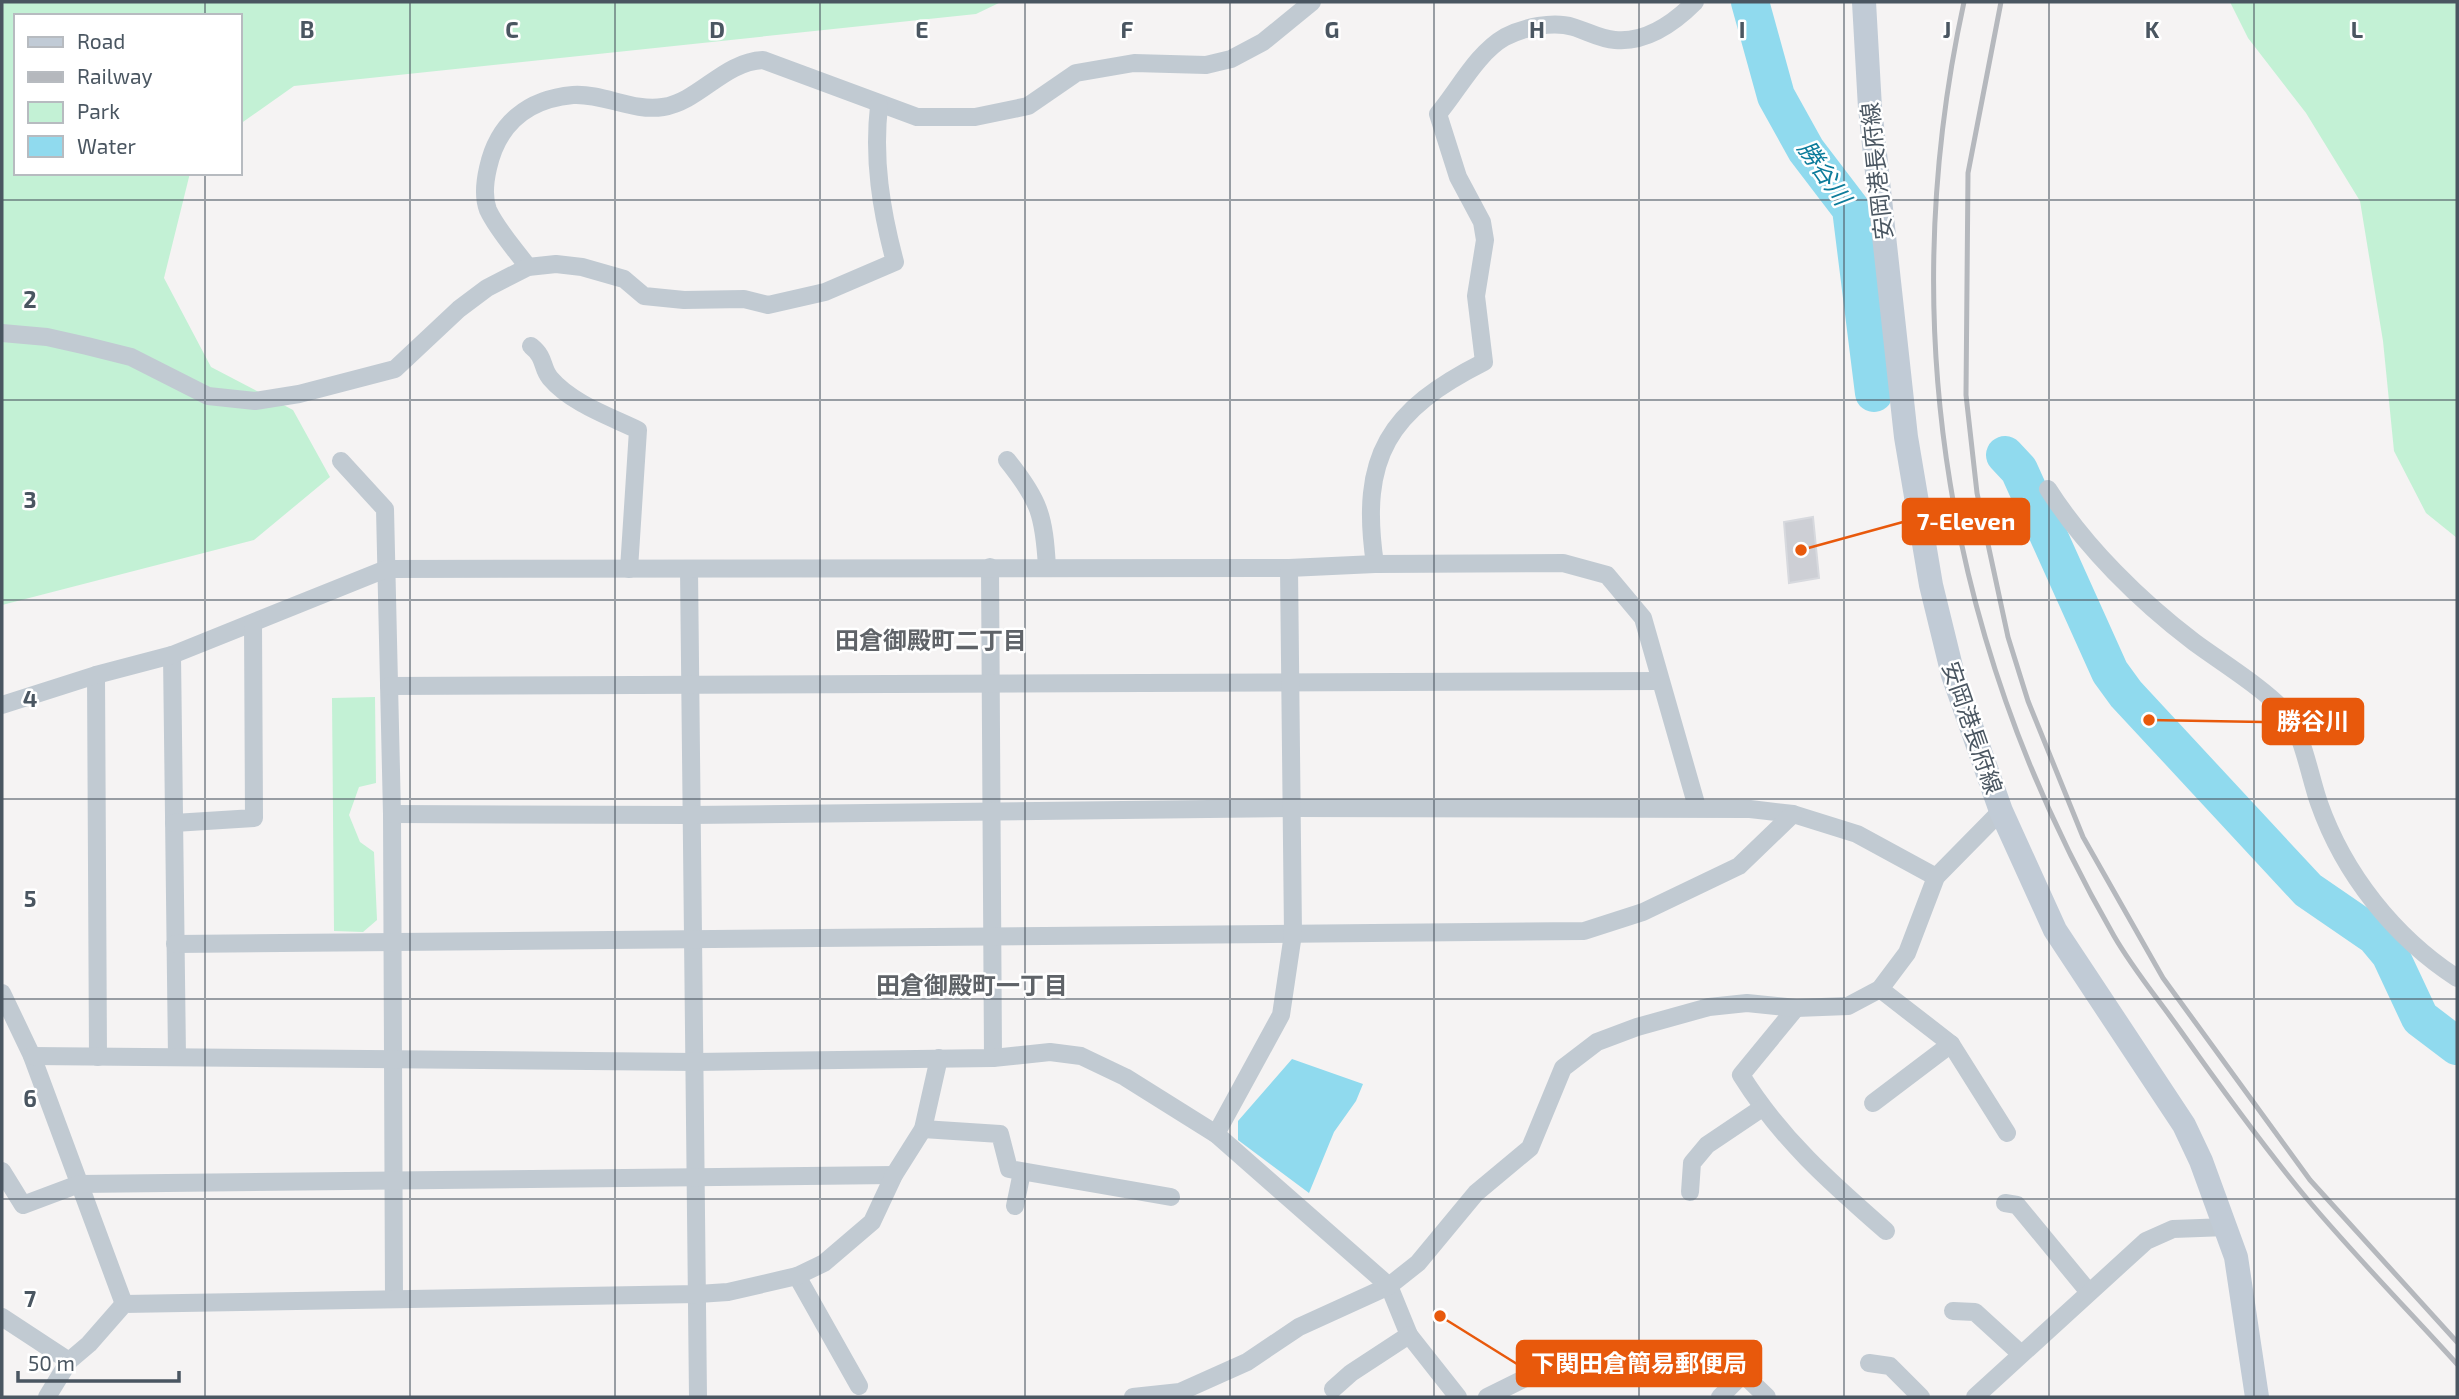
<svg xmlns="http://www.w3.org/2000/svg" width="2459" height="1399" viewBox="0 0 2459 1399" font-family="'Exo 2','Noto Sans JP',sans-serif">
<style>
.green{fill:#c3f1d5}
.water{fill:#90daee}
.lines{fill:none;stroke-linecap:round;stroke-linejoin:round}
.river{stroke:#90daee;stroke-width:38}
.building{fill:#cdcfd5;stroke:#d7d9de;stroke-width:2}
.street{stroke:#c1cad2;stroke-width:18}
.secondary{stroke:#c1cbd6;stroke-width:24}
.rail{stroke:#b5b8bd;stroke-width:5}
.grid{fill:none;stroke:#4a5661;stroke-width:2;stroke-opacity:0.55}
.labels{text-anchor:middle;stroke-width:5;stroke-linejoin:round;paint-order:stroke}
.street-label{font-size:23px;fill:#4a5661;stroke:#fff}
.water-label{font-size:24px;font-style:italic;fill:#0c7c9b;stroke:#fff}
.neighbourhood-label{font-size:24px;font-weight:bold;fill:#5f6368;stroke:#fff}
.grid-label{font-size:23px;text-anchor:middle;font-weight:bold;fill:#4a5661;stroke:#fff;stroke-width:5;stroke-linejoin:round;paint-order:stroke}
.leader{fill:none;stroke:#e8590c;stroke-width:2.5}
.callout-dot{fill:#e8590c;stroke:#fff;stroke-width:2.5}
.callout{fill:#e8590c;stroke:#e8590c;stroke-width:2.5}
.callout-label{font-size:24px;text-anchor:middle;font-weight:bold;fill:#fff}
</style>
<rect width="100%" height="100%" fill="#f5f3f3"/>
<g class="green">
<polygon points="2,2 1001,2 976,14 294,86 240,124 240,16 16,16 16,173 190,173 164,278 211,367 293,410 330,477 254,540 2,605"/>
<polygon points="2230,2 2457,2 2457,538 2426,513 2394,451 2383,341 2360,201 2306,113 2248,38"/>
<polygon points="375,697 376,783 359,787 349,815 360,842 374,852 377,920 363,932 334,931 332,698"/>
</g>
<polygon class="water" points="1292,1059 1363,1084 1356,1101 1334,1132 1309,1193 1238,1140 1238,1121"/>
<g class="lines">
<g class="river">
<polyline points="1750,2 1776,96 1806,150 1851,209 1874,393"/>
<polyline points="2005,455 2019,470 2110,672 2126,694 2308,890 2375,936 2390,954 2420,1018 2457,1046"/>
</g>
</g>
<polygon class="building" points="1813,517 1819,578 1789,583 1784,522"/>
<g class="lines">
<g class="street">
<path d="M528,267C515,249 498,231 488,210C483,197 485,181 488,168C498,123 528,99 573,95C603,93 633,112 663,107C700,101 723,62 763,60L917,117H975L1028,106L1076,73L1134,63L1206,65L1231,59L1263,42L1312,2"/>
<path d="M2,333L47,337L87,346L131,357L208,396L255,401L299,394L395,369L459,309L487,288L528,267L556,264L582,267L624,279L644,296L684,300L744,299L768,305L825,292L895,262C881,210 873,159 879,106"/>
<path d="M531,346C546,358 541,367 550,378C571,403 609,416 638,430L629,569"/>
<path d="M1007,460C1040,501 1044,516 1047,567"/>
<polyline points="341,461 385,509 392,814 394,1299"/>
<path d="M2048,489C2085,547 2140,601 2194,642C2221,662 2265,689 2286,713C2303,733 2310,778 2319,803C2344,874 2394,937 2457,978"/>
<path d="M1375,564C1359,456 1389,410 1484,362L1476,296L1485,240L1482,222L1458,177L1438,114C1459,89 1477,53 1505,37C1524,27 1553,21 1573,27C1587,31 1600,39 1615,40C1646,43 1674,23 1695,2"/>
<polyline points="990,567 993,1058"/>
<polyline points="689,569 698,1397"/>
<polyline points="172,655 177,1057"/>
<polyline points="96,675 98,1057"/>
<polyline points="389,686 1659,681"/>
<polyline points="2,705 96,675 172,655 386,569 1289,568 1375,564 1563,563 1607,575 1643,618 1697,807"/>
<polyline points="392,814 691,815 1291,808 1750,809 1793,814 1857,834 1936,877"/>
<polyline points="174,823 254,818 253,623"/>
<polyline points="175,944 1584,931 1643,912 1739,866 1793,814"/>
<polyline points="1880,989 1951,1044 2007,1133"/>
<polyline points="2,993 32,1056 124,1304"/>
<path d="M1796,1008L1741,1075C1781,1139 1830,1182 1886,1231"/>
<polyline points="32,1056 696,1062 993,1058 1050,1052 1081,1056 1125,1077 1216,1134 1389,1286 1409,1335 1458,1397"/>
<polyline points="1873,1103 1951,1044"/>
<polyline points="923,1129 1000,1134 1009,1169 1171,1197"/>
<polyline points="1216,1134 1281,1015 1293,934 1289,568"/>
<polyline points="2,1171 23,1205 79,1184 894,1175"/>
<polyline points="1690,1192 1692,1163 1707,1145 1762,1108"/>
<polyline points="2005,1203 2017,1205 2088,1291"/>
<polyline points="1015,1206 1022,1172"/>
<polyline points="797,1276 859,1386"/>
<polyline points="1953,1311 1975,1312 2021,1354"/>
<polyline points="2,1317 69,1361"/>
<polyline points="1869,1363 1890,1366 1921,1397"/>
<polyline points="1333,1389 1351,1373 1409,1335"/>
<polyline points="47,1397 69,1361 89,1344 124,1304 698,1294 728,1292 797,1276 824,1263 872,1222 894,1175 923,1129 939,1058"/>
<polyline points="1133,1397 1180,1392 1247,1362 1299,1327 1389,1286 1418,1263 1476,1193 1530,1148 1563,1068 1597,1042 1637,1027 1709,1007 1747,1003 1796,1008 1848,1006 1880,989 1907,953 1936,877 2001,811"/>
<polyline points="1487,1397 1564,1359"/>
<polyline points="1720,1397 1743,1374 1767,1397"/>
<polyline points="1975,1397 2146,1241 2173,1229 2227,1227"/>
</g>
<polyline class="secondary" points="1864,2 1870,108 1906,437 1931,585 1953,675 2001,811 2055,930 2184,1125 2201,1161 2236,1257 2257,1397"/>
<g class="rail">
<path d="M1964,2C1893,328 1948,648 2114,936C2133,969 2158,999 2180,1030C2221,1088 2263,1146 2308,1200C2356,1257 2408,1310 2457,1364"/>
<polyline points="2001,2 1968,173 1966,395 1977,493 2008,637 2028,701 2083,837 2163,978 2310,1180 2457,1342"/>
</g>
</g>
<path class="grid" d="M205,2V16M410,2V1397M615,2V1397M820,2V1397M1025,2V1397M1230,2V1397M1434,2V1397M1639,2V1397M1844,2V1397M2049,2V1397M2254,2V1397M205,173V1397M2,200H2457M2,400H2457M2,600H2457M2,799H2457M2,999H2457M2,1199H2457"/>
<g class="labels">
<g class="street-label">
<text transform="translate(1877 171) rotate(-96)" y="8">安岡港長府線</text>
<text transform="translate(1972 728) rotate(71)" y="8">安岡港長府線</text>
</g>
<g class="water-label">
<text transform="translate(1824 173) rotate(55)" y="8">勝谷川</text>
</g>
<g class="neighbourhood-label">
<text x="931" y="649">田倉御殿町二丁目</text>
<text x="972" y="994">田倉御殿町一丁目</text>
</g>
</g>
<g class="grid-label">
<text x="307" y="38">B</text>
<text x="512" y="38">C</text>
<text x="717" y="38">D</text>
<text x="922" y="38">E</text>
<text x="1127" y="38">F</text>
<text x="1332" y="38">G</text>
<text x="1537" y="38">H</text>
<text x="1742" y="38">I</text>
<text x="1947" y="38">J</text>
<text x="2152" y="38">K</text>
<text x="2357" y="38">L</text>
<text x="30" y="308">2</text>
<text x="30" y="508">3</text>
<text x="30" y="707">4</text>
<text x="30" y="907">5</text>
<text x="30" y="1107">6</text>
<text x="30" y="1307">7</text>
</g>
<path class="leader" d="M1801 550L1903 522M2149 720L2263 722M1440 1316L1517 1364"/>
<g class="callout-dot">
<circle cx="1801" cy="550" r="7"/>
<circle cx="2149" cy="720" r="7"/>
<circle cx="1440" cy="1316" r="7"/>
</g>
<g class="callout">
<rect x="1903" y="499" width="126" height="45" rx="7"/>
<rect x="2263" y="699" width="100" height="45" rx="7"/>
<rect x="1517" y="1341" width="244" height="45" rx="7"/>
</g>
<g class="callout-label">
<text x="1966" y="530">7-Eleven</text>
<text x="2313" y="730">勝谷川</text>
<text x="1639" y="1372">下関田倉簡易郵便局</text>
</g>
<rect width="2459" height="1399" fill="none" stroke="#4a5661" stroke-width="7"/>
<rect x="14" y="14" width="228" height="161" fill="#ffffff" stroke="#b7bbc0" stroke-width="2"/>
<rect x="28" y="37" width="35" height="10" fill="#c1cbd6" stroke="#b7bbc0" stroke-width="2"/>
<text x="77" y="49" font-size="21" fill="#4a5661">Road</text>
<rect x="28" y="72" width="35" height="10" fill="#b5b8bd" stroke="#b7bbc0" stroke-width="2"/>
<text x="77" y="84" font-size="21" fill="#4a5661">Railway</text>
<rect x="28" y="102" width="35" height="21" fill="#c3f1d5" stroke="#b7bbc0" stroke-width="2"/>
<text x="77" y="119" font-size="21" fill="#4a5661">Park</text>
<rect x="28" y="136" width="35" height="21" fill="#90daee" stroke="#b7bbc0" stroke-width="2"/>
<text x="77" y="154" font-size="21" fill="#4a5661">Water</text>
<path d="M18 1371v10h161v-10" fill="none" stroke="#4a5661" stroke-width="3.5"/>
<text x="28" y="1371" font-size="21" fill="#4a5661" stroke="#ffffff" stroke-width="5" paint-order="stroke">50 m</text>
</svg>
